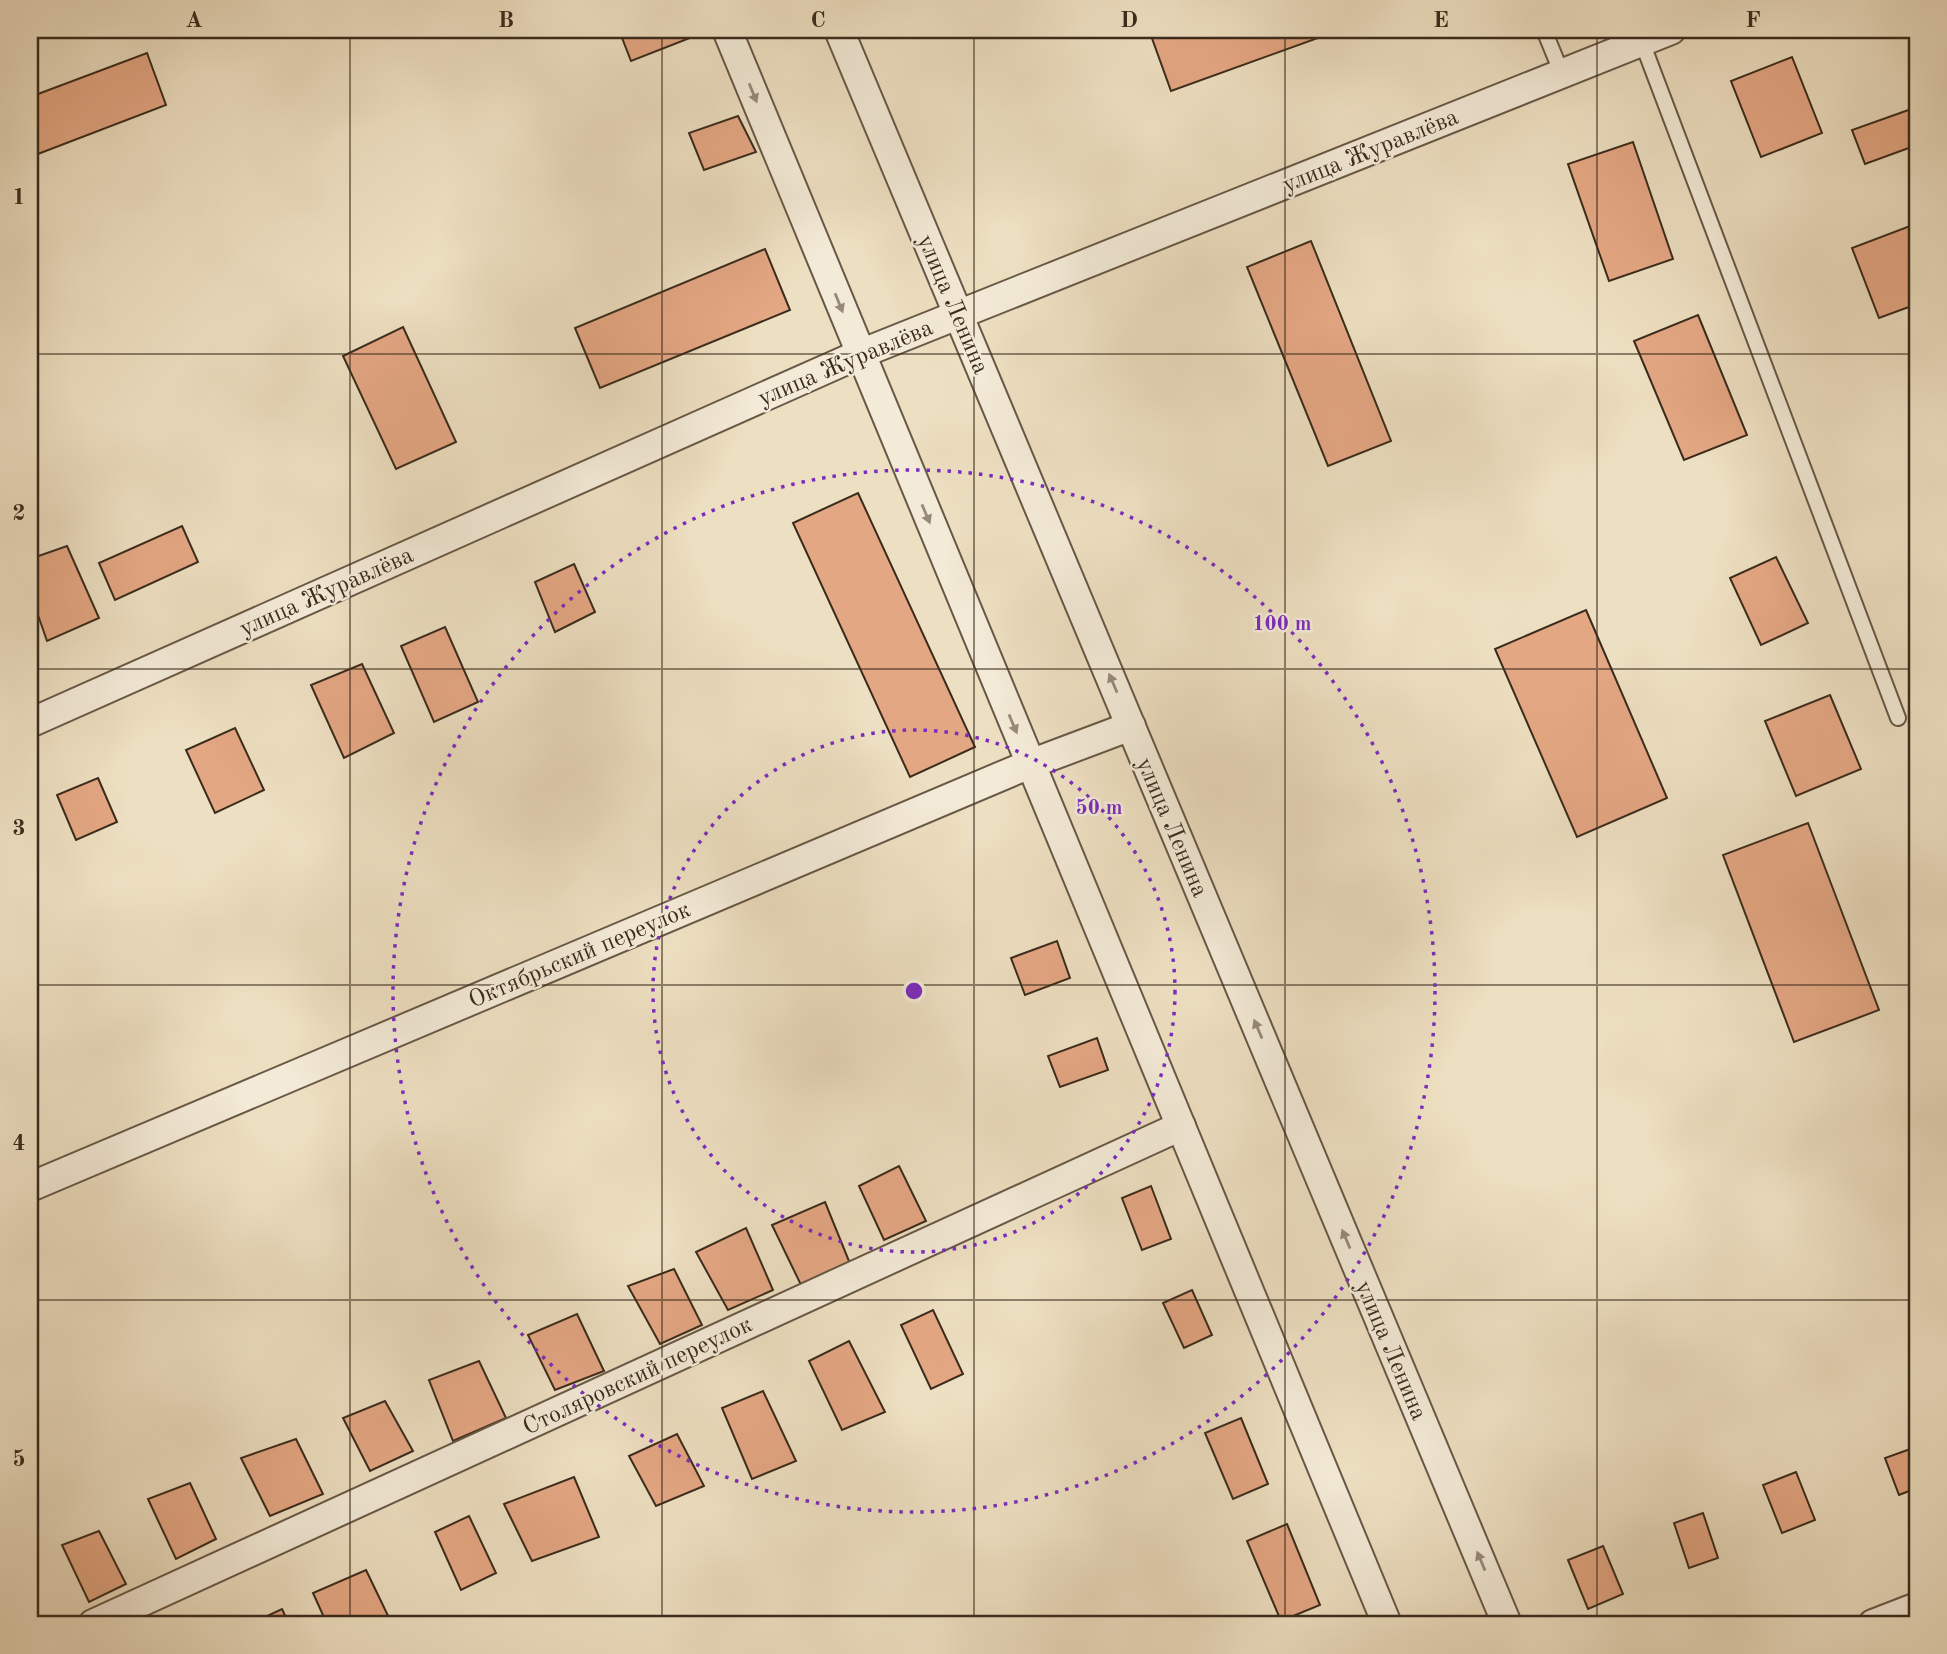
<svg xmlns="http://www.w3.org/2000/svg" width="1947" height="1654" viewBox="0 0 1947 1654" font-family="'Old Standard TT',serif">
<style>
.building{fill:#e4a783;stroke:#3b2b1d;stroke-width:2}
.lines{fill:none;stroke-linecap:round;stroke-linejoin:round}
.service-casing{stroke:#685846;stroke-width:18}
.minor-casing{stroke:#685846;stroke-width:32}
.service{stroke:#f3ead7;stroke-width:14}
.minor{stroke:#f3ead7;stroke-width:28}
.oneway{fill:#978a7a}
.grid{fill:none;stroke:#3b2b1d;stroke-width:2;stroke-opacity:0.55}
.ring{fill:none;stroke:#7b2cbf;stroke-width:3.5;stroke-dasharray:3.5 7}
.labels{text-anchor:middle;stroke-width:5;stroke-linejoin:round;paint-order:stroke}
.street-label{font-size:24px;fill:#3b2b1d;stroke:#f3ead7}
.centre{fill:#7b2cbf;stroke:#f3ead7;stroke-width:3.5}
.ring-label{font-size:21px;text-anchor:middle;font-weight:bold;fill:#7b2cbf;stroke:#f3ead7;stroke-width:5;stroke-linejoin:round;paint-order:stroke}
.neatline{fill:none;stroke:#3b2b1d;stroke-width:2.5}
.grid-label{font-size:23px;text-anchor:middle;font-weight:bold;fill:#3b2b1d}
</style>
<rect width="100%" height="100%" fill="#eddfc1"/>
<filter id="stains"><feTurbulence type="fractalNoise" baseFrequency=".00286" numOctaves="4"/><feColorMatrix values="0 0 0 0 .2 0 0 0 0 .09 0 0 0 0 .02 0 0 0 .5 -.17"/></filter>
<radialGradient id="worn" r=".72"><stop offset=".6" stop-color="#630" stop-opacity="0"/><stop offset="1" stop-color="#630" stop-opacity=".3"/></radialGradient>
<g class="building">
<polygon points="619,30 692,30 695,36 631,61"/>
<polygon points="1149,30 1340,30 1171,91"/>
<polygon points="147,53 166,105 30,157 30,97"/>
<polygon points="1792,57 1822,133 1761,157 1731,81"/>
<polygon points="1917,107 1917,145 1865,164 1852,130"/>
<polygon points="738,116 756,152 704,170 689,133"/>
<polygon points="1633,142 1673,259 1609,281 1568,164"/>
<polygon points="1910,226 1917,244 1917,304 1879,318 1852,248"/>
<polygon points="1311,241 1391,441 1328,466 1247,267"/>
<polygon points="765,249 790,310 600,388 575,328"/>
<polygon points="1698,315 1747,435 1684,460 1634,341"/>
<polygon points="403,327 456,442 396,469 343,356"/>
<polygon points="858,493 975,747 910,777 793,523"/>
<polygon points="182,526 198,562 115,600 99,563"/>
<polygon points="67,546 99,618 47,641 30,592 30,559"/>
<polygon points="1776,557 1808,623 1761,645 1730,578"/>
<polygon points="574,564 595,612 555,632 535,582"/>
<polygon points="1586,610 1667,798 1577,837 1495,649"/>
<polygon points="445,627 478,702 434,722 401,646"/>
<polygon points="362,664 394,733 344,758 311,685"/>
<polygon points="1830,695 1861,769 1796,796 1765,721"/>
<polygon points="235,728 264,790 215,813 186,750"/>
<polygon points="98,778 117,822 76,840 57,795"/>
<polygon points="1808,823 1879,1010 1794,1042 1723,855"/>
<polygon points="1057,941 1070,978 1025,995 1011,958"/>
<polygon points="1097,1038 1108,1070 1060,1087 1048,1056"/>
<polygon points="899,1166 926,1221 884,1240 859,1186"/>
<polygon points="1151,1186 1171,1239 1142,1250 1122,1198"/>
<polygon points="825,1202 851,1266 802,1287 772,1225"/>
<polygon points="746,1228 773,1290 728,1310 696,1252"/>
<polygon points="674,1269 702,1325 660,1344 628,1286"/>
<polygon points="1192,1290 1212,1335 1184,1348 1163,1303"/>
<polygon points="933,1310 963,1374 931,1389 901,1325"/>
<polygon points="577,1314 604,1371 555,1390 528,1335"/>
<polygon points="849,1341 885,1412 842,1430 809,1361"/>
<polygon points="479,1361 506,1418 453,1441 429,1380"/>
<polygon points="763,1391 796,1461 752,1479 722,1408"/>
<polygon points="385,1401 413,1451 370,1471 343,1418"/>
<polygon points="1241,1418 1268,1484 1233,1499 1205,1433"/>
<polygon points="677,1434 704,1486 656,1506 629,1456"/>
<polygon points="296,1439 323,1494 270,1516 241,1458"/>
<polygon points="1916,1447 1917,1488 1899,1495 1885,1458"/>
<polygon points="1796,1472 1815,1520 1782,1533 1763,1485"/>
<polygon points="574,1477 599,1537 532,1561 504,1504"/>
<polygon points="190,1483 216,1539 176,1559 148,1499"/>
<polygon points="1703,1513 1718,1558 1689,1568 1674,1523"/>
<polygon points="469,1516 496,1573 461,1590 435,1532"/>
<polygon points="1287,1524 1320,1605 1281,1621 1247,1541"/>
<polygon points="99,1531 126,1584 89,1602 62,1545"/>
<polygon points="1603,1546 1623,1594 1588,1609 1568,1560"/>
<polygon points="366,1570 392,1624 327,1624 313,1593"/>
<polygon points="282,1609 289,1624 250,1624"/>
</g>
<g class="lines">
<defs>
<g id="service">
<polyline points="1544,30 1562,74"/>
<polyline points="1642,42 1898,718"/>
</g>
<g id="minor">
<polyline points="727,30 1387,1624"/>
<polyline points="839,30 1507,1624"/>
<polyline points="30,723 860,354 1671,30"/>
<polyline points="30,1187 1030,764 1131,726"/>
<polyline points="93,1624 1181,1126"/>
<polyline points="1873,1624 1917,1607"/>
</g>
</defs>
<use href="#service" class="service-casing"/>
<use href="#minor" class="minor-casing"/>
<use href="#service" class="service"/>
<use href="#minor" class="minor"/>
</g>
<defs><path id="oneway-solid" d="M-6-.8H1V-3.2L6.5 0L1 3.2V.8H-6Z" transform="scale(1.75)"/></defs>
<g class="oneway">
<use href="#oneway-solid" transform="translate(753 93) rotate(68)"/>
<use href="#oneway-solid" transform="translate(839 303) rotate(68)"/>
<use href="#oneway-solid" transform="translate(926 514) rotate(67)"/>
<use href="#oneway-solid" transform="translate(1113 683) rotate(-113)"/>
<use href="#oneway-solid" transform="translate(1013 724) rotate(67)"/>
<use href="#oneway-solid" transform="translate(1258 1029) rotate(-113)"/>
<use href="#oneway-solid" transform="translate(1346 1239) rotate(-113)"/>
<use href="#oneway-solid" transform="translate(1481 1561) rotate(-113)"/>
</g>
<path class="grid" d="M350,30V1624M662,30V1624M974,30V1624M1285,30V1624M1597,30V1624M30,354H1917M30,669H1917M30,985H1917M30,1300H1917"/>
<g class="ring">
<circle cx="914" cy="991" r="261"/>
<circle cx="914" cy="991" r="521"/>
</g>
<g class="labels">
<g class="street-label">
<text transform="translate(1370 150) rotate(-22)" y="8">улица Журавлёва</text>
<text transform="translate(954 304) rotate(67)" y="8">улица Ленина</text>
<text transform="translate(845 362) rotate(-23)" y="8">улица Журавлёва</text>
<text transform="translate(326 591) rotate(-24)" y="8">улица Журавлёва</text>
<text transform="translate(1173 827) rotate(67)" y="8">улица Ленина</text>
<text transform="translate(579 954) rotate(-23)" y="8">Октябрьский переулок</text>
<text transform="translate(1392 1350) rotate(67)" y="8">улица Ленина</text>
<text transform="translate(637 1375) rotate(-25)" y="8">Столяровский переулок</text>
</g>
</g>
<circle cx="914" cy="991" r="10" class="centre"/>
<g class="ring-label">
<text x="1282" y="630">100 m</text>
<text x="1099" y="814">50 m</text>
</g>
<rect width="1947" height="1654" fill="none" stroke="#eddfc1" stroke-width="77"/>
<rect x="38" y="38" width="1871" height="1578" class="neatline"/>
<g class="grid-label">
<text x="194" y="27">A</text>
<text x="506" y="27">B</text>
<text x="818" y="27">C</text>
<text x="1129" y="27">D</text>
<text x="1441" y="27">E</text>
<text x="1753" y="27">F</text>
<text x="19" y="204">1</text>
<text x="19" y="520">2</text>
<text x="19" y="835">3</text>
<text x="19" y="1150">4</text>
<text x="19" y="1466">5</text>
</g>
<rect width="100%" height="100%" filter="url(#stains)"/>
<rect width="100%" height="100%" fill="url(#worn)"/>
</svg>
